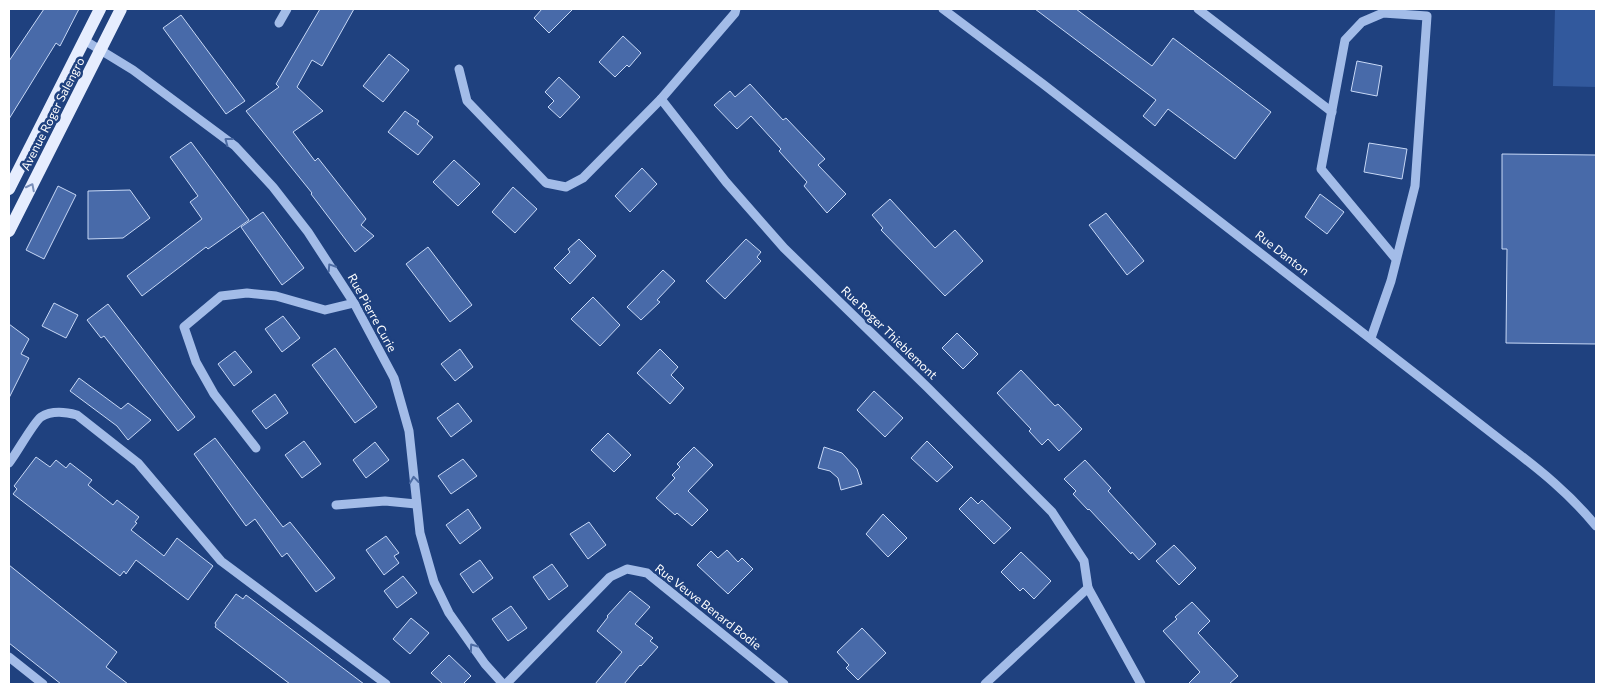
<svg xmlns="http://www.w3.org/2000/svg" width="1605" height="693" viewBox="0 0 1605 693" font-family="Commissioner,sans-serif">
<style>
.green{fill:#32599d}
.building{fill:#486aa9;stroke:#c7d8f6}
.lines{fill:none;stroke-linecap:round;stroke-linejoin:round}
.minor{stroke:#a3bce8;stroke-width:9}
.major{stroke:#e6edfe;stroke-width:12}
.oneway{stroke:#4d6ca4}
.oneway2{stroke:#798eb8}
.labels{text-anchor:middle;stroke-width:5;stroke-linejoin:round;paint-order:stroke}
.street-label{font-size:12px;fill:#fff;stroke:#1f417f}
</style>
<rect width="100%" height="100%" fill="#1f417f"/>
<polygon class="green" points="1555,9 1596,9 1596,87 1553,86"/>
<g class="building">
<polygon points="44,9 79,9 60,46 56,43 9,119 9,61"/>
<polygon points="320,9 354,9 322,66 312,60 297,87 323,111 293,132 315,161 318,158 366,219 361,225 374,236 355,252 311,194 312,193 246,111 279,87 276,84"/>
<polygon points="542,9 573,9 549,33 534,18"/>
<polygon points="1035,9 1076,9 1152,66 1173,38 1271,112 1235,159 1168,109 1155,126 1143,116 1156,100"/>
<polygon points="181,15 245,101 226,114 163,28"/>
<polygon points="623,36 641,53 629,67 627,65 615,77 599,62"/>
<polygon points="389,54 409,70 383,102 363,86"/>
<polygon points="1357,61 1382,66 1377,96 1351,91"/>
<polygon points="559,77 580,97 560,118 548,107 554,101 545,92"/>
<polygon points="750,84 783,120 786,118 825,159 818,165 846,194 827,213 804,186 807,182 779,151 781,149 751,116 737,129 714,105 730,91 735,97"/>
<polygon points="405,111 419,121 417,124 433,137 418,155 388,132"/>
<polygon points="191,142 249,220 208,249 206,247 142,296 127,276 202,219 190,202 198,196 170,157"/>
<polygon points="1369,143 1407,149 1402,179 1364,172"/>
<polygon points="1502,154 1596,155 1596,344 1506,343 1507,249 1502,249"/>
<polygon points="454,160 480,184 458,206 433,182"/>
<polygon points="642,168 657,184 630,212 615,196"/>
<polygon points="58,186 76,195 44,259 26,250"/>
<polygon points="513,187 537,209 515,233 492,212"/>
<polygon points="130,190 150,218 123,238 88,239 88,191"/>
<polygon points="1320,194 1344,212 1327,234 1305,217"/>
<polygon points="890,199 935,248 955,230 983,261 945,296 881,230 883,228 872,215"/>
<polygon points="263,212 304,268 282,285 241,227"/>
<polygon points="1106,213 1144,261 1127,275 1089,225"/>
<polygon points="579,239 596,256 570,284 554,268 570,252 568,249"/>
<polygon points="746,239 761,252 757,257 761,261 725,299 706,281"/>
<polygon points="428,247 472,305 450,322 406,264"/>
<polygon points="663,270 675,281 657,300 660,302 641,320 627,307"/>
<polygon points="593,297 620,325 600,346 571,319"/>
<polygon points="54,303 78,315 66,338 42,326"/>
<polygon points="108,304 195,417 178,431 104,336 101,338 87,320"/>
<polygon points="283,316 300,338 282,352 265,329"/>
<polygon points="9,324 29,339 21,354 29,358 9,398"/>
<polygon points="957,333 978,354 963,369 942,348"/>
<polygon points="335,348 377,407 355,423 312,365"/>
<polygon points="460,349 473,367 455,381 441,364"/>
<polygon points="660,349 678,367 671,375 684,388 670,404 637,373"/>
<polygon points="235,351 252,372 234,386 218,364"/>
<polygon points="1021,370 1055,406 1058,404 1082,429 1059,451 1048,439 1042,445 1029,431 1031,429 997,393"/>
<polygon points="79,378 121,409 128,403 151,420 128,440 117,426 70,391"/>
<polygon points="874,391 903,418 885,437 857,410"/>
<polygon points="275,394 288,413 266,429 252,411"/>
<polygon points="458,403 472,421 451,437 437,418"/>
<polygon points="608,433 631,455 614,472 591,450"/>
<polygon points="215,438 283,527 290,522 335,578 316,592 287,553 282,557 255,519 246,526 194,454"/>
<polygon points="304,441 321,464 302,478 285,455"/>
<polygon points="927,441 953,467 937,482 911,458"/>
<polygon points="375,442 389,460 366,478 353,460"/>
<polygon points="694,447 713,465 688,491 708,510 692,526 677,513 675,515 656,498 675,478 672,475 680,467 677,464"/>
<polygon points="824,447 842,453 857,469 862,484 841,490 838,478 830,471 818,468"/>
<polygon points="36,457 50,467 56,460 66,468 70,463 92,480 88,485 113,505 117,500 139,517 135,522 137,523 131,530 164,556 177,538 213,566 188,600 136,560 126,574 124,571 120,576 13,494 17,489 14,486"/>
<polygon points="463,459 477,476 451,494 438,476"/>
<polygon points="1085,460 1111,488 1108,491 1156,544 1139,560 1132,552 1131,554 1089,509 1088,510 1073,494 1076,491 1064,479"/>
<polygon points="971,497 978,504 982,500 1011,528 994,544 959,509"/>
<polygon points="468,509 481,528 460,544 446,525"/>
<polygon points="883,514 907,538 888,557 866,534"/>
<polygon points="589,522 606,545 588,559 570,534"/>
<polygon points="386,536 399,553 394,556 399,563 384,575 366,550"/>
<polygon points="1174,545 1196,568 1179,585 1156,561"/>
<polygon points="727,550 738,562 742,558 753,569 728,594 697,565 711,551 718,558"/>
<polygon points="1021,552 1051,581 1034,599 1023,588 1020,591 1001,572"/>
<polygon points="480,560 493,578 473,593 460,574"/>
<polygon points="552,564 568,586 549,600 533,577"/>
<polygon points="9,565 117,652 106,667 128,684 61,684 9,643"/>
<polygon points="403,576 417,593 397,608 384,591"/>
<polygon points="630,591 650,607 635,624 653,638 650,641 658,647 641,666 640,665 624,684 595,684 622,652 597,631 608,617 607,616"/>
<polygon points="236,594 243,599 246,595 364,684 290,684 215,627 216,625 215,623"/>
<polygon points="1192,602 1210,621 1198,633 1238,676 1229,684 1188,684 1200,672 1163,631 1177,619 1175,617"/>
<polygon points="511,606 527,628 508,641 492,619"/>
<polygon points="411,618 429,633 410,654 393,639"/>
<polygon points="862,628 886,653 858,680 846,668 849,665 837,652"/>
<polygon points="449,655 471,676 463,684 443,684 431,673"/>
</g>
<g class="lines">
<g class="minor">
<path d="M943,9L1043,84L1507,445C1540,470 1570,494 1596,526"/>
<polyline points="1198,9 1332,112"/>
<polyline points="279,23 287,9"/>
<polyline points="84,40 133,70 235,146 273,187 308,232 354,303 394,378 409,431 420,533 434,582 449,613 485,664 503,684"/>
<polyline points="459,69 467,101 546,183 566,187 583,178 661,99 735,13 736,9"/>
<polyline points="661,99 726,182 784,248 927,387 1052,512 1084,561 1088,588 985,684"/>
<polyline points="1371,338 1391,281 1415,186 1427,16 1383,13 1362,22 1345,40 1321,169 1396,259"/>
<polyline points="256,448 214,394 196,362 184,327 221,296 247,293 276,296 325,310 354,303"/>
<path d="M9,463C17,453 33,423 41,417C52,410 66,412 77,415L138,463L221,561L386,684"/>
<polyline points="336,505 385,501 416,504"/>
<polyline points="1088,588 1141,684"/>
<polyline points="9,657 43,684"/>
<polyline points="506,684 610,577 627,569 647,573 784,684"/>
</g>
<g class="major">
<polyline points="9,189 100,9"/>
<polyline points="9,231 121,9"/>
</g>
</g>
<defs><path id="oneway-chevron" d="M-2-3.5L2.5 0L-2 3.5" fill="none" stroke-width="1.6" stroke-linecap="round" stroke-linejoin="round" transform="scale(1.25)"/></defs>
<g class="oneway">
<use href="#oneway-chevron" transform="translate(228 141) rotate(-143)"/>
<use href="#oneway-chevron" transform="translate(331 267) rotate(-123)"/>
<use href="#oneway-chevron" transform="translate(414 480) rotate(-96)"/>
<use href="#oneway-chevron" transform="translate(473 647) rotate(-126)"/>
</g>
<use class="oneway2" href="#oneway-chevron" transform="translate(31 187) rotate(-63)"/>
<g class="labels">
<g class="street-label">
<text transform="translate(53 114) rotate(-63)" y="4">Avenue Roger Salengro</text>
<text transform="translate(1282 253) rotate(38)" y="4">Rue Danton</text>
<text transform="translate(372 313) rotate(61)" y="4">Rue Pierre Curie</text>
<text transform="translate(889 333) rotate(44)" y="4">Rue Roger Thieblemont</text>
<text transform="translate(708 607) rotate(38)" y="4">Rue Veuve Benard Bodie</text>
</g>
</g>
<rect width="1605" height="693" fill="none" stroke="#ffffff" stroke-width="20"/>
</svg>
